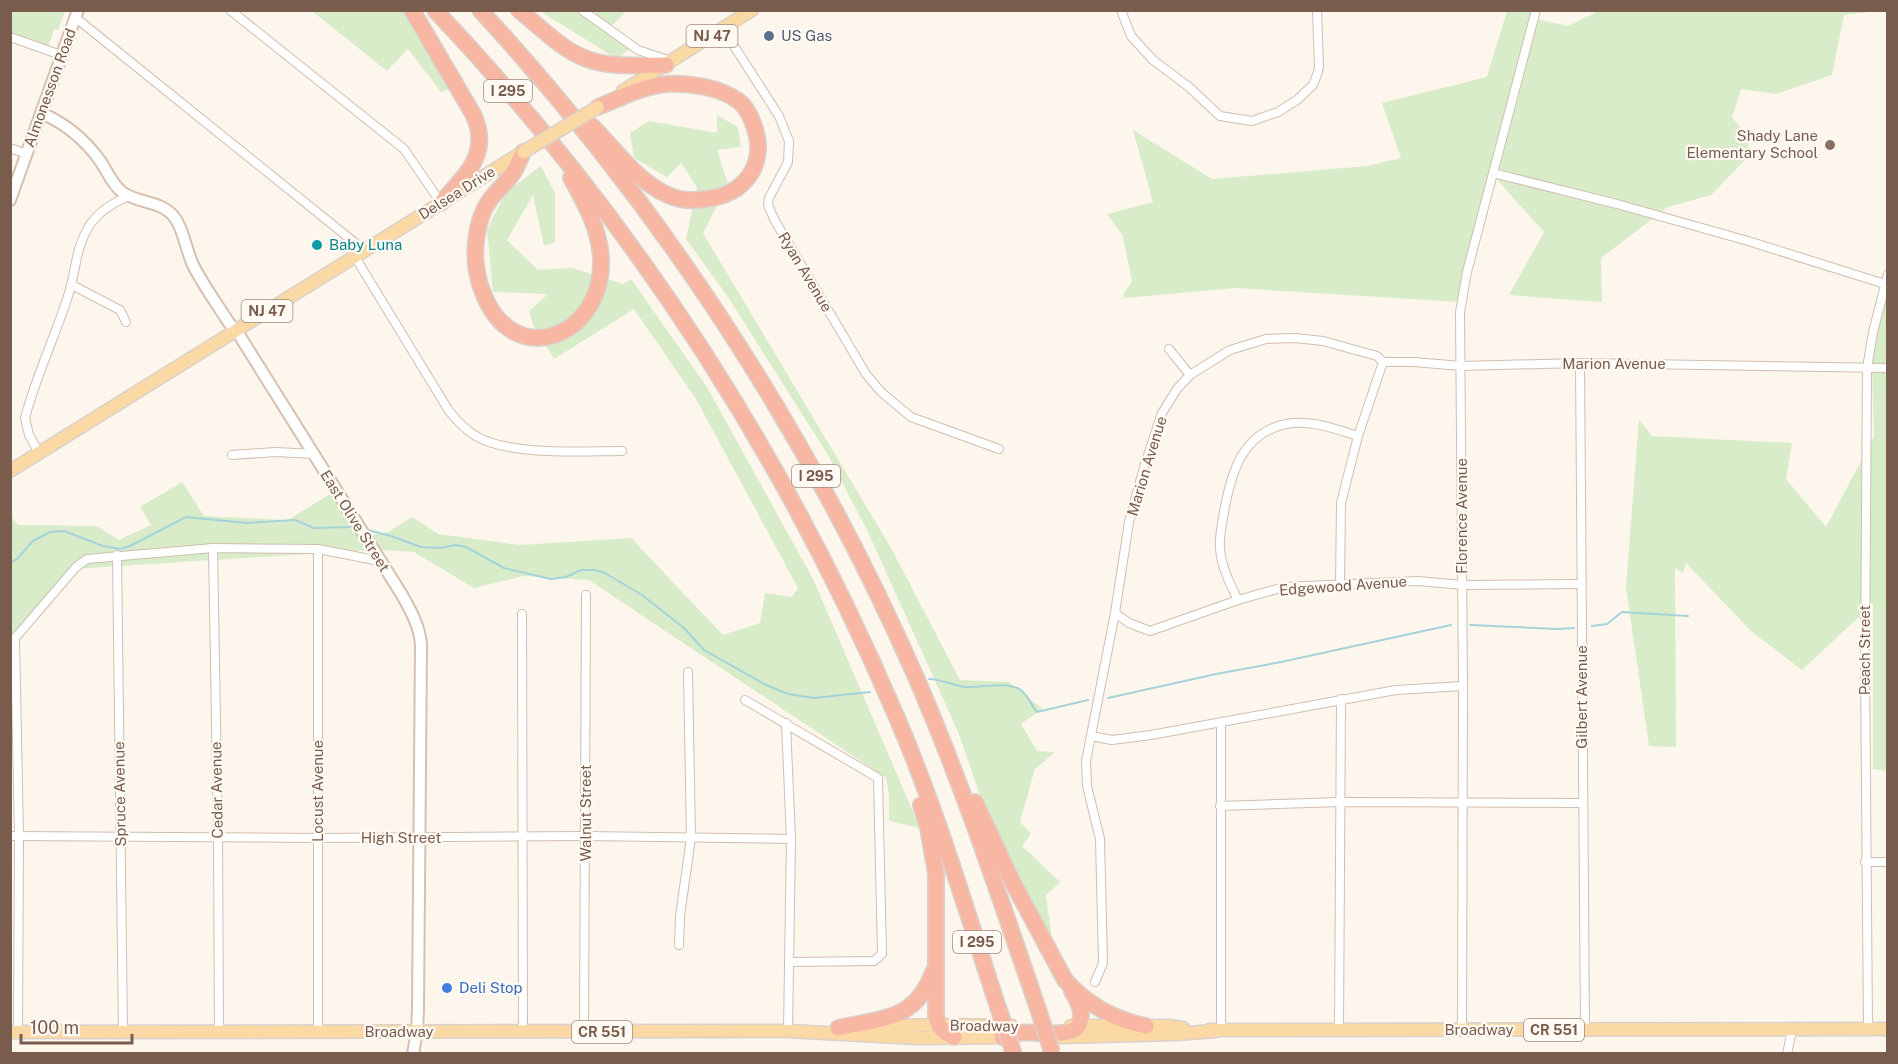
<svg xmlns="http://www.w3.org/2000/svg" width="1898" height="1064" viewBox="0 0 1898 1064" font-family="'Public Sans',sans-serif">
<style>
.green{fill:#d8ecc9}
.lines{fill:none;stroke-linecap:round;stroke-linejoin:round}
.stream{stroke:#a5d3da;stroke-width:2}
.street-casing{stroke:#d1beb0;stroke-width:10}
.secondary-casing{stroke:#d6c0b0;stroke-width:14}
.primary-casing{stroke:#dad1cd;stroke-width:15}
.highway-casing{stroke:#dad1cd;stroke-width:18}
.street{stroke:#fff;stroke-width:8}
.secondary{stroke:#fff;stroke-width:10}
.primary{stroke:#fbd9a5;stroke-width:12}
.highway{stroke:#f7b7a3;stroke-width:15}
.primary-bridge-casing{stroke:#dad1cd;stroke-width:15;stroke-linecap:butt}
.highway-bridge-casing{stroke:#dad1cd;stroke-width:18;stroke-linecap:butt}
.primary-bridge{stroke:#fbd9a5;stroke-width:12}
.highway-bridge{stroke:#f7b7a3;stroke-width:15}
.service-dot{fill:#5c6f8a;stroke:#fffaf3;stroke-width:2}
.education-dot{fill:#8d6e63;stroke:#fffaf3;stroke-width:2}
.culture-dot{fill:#0f9aa8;stroke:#fffaf3;stroke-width:2}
.shop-dot{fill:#3f7fe0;stroke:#fffaf3;stroke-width:2}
.labels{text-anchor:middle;stroke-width:4.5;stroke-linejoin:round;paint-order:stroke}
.shield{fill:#fffaf3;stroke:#a28b7f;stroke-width:1.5}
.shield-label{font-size:14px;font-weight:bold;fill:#7a5c4d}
.service-label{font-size:15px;fill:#4e5e75;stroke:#fffaf3;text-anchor:start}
.street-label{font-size:15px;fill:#7a5c4d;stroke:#fffaf3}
.education-label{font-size:15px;fill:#785e54;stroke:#fffaf3;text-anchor:end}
.culture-label{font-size:15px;fill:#0d838f;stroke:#fffaf3;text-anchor:start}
.shop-label{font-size:15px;fill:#366cbe;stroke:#fffaf3;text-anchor:start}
</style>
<rect width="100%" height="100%" fill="#fdf6ec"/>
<g class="green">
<polygon points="1601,10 1880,11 1844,15 1832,75 1776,94 1741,89 1732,117 1749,140 1747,158 1711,195 1668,207 1601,258 1602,302 1509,295 1544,232 1491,173 1460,302 1236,288 1125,298 1123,294 1132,282 1123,236 1107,214 1153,202 1133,130 1212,179 1367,166 1401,158 1382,103 1487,77 1507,11 1532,11 1531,18 1568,26"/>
<polygon points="10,11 65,11 58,30 54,29 48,48 11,33"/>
<polygon points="312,11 409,11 456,86 441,92 408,49 387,71"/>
<polygon points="540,11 576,11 591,20 598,11 627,11 607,30 632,47 617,59"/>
<polygon points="717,115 738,127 741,147 717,150 728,184 703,233 891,548 960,680 1009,682 1042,709 1021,724 1037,751 1055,752 1035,769 1020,822 1031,834 1022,846 1060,882 1046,895 1053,948 987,816 959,734 867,530 828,455 728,297 686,239 697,187 681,163 667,177 634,158 630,133 649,121 717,133"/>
<polygon points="541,166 555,193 555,242 544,246 533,195 507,240 538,270 572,268 623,284 631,279 707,387 813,579 920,828 889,821 889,794 886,778 589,580 524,576 474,588 414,552 382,550 372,535 388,532 412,517 438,534 520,545 631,538 723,635 760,623 765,593 792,597 798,588 696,399 634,309 554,359 533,325 529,311 548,294 493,292 487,230 506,192"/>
<polygon points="1887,269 1887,771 1873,769 1873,604 1802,670 1751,631 1686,563 1683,573 1675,568 1676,747 1649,746 1626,587 1639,419 1652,436 1792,443 1786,479 1826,527 1874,437 1872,367 1862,365"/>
<polygon points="182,482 204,516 288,520 335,491 371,550 73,569 11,643 10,515 18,525 97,526 119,540 151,525 140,507"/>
</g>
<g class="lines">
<g class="stream">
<polyline points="368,530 394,537 421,547 440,548 456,545 466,547 504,568 551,579 566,577 581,570 595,570 605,573 642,595 684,628 704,650 766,685 788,694 814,698 870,692"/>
<polyline points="10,563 17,559 33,541 50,532 64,531 103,546 120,549 130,546 186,517 247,523 295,520 314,528 352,527"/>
<polyline points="1470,625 1556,629 1574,628"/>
<polyline points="1592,626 1607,624 1622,612 1688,616"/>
<path d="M929,679C942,679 954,686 966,687C983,688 1004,681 1019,689C1028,694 1030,704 1037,712L1088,700"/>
<polyline points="1108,698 1216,674 1281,662 1451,625"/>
</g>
<defs>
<g id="street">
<polyline points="230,10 404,149 441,203"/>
<polyline points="582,10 638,50 671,61"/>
<polyline points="1121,10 1131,36 1153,60 1189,87 1220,116 1252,121 1278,112 1297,100 1313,85 1318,72 1319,67 1317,10"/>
<polyline points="76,18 364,250"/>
<polyline points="723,29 779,116 789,141 788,162 769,198 768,205 775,221 866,374 881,392 911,417 999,449"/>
<polyline points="10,37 61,55"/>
<polyline points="10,148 27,154"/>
<polyline points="1493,173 1617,204 1748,241 1885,284"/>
<path d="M355,257L449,411C457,421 465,430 476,436C509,456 582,451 622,451"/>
<polyline points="72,285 120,310 126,322"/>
<polyline points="1169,349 1190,375"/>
<polyline points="1580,363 1585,1030"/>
<path d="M39,453L29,435L25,418C36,376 55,337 68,296C76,272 75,249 89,226C99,211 113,203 129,196"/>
<polyline points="232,455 276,452 314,454"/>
<polyline points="213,548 218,836 219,1032"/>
<polyline points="117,555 123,1032"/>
<polyline points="1340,584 1341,503 1358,436 1383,362"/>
<path d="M1238,600C1230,584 1221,566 1220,548C1219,536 1222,524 1224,512C1231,473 1242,433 1286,424C1310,419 1335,429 1358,436"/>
<polyline points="1115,613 1129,623 1150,631 1238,600 1284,587 1418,581 1463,585 1581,584"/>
<polyline points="522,614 523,1032"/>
<polyline points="15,638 19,836 18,1032"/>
<polyline points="10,644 76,567 87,559 213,548 318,549 380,561"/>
<polyline points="745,700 878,778 882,954 874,961 789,962"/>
<polyline points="786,723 791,839 788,1031"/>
<polyline points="1221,723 1221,1031"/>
<polyline points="1091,736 1112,740 1151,735 1396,690 1463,686"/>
<polyline points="1220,806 1341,802 1583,803"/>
<polyline points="10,836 318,838 586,836 791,839"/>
<polyline points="1865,862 1888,862"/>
<polyline points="679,945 680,916 691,838 688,672"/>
<polyline points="1095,982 1103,963 1100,839 1087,786 1086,761 1115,613 1129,522 1144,467 1162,413 1177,389 1190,375 1230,350 1266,339 1295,338 1323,341 1377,356 1383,362 1414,362 1461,366 1580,363 1888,368"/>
<polyline points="1868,1029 1865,663 1867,368 1873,332 1888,274"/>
<polyline points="1462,1030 1463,686 1460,312 1467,272 1536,10"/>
<polyline points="1339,1031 1341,699"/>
<polyline points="318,1032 318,549"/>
<polyline points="584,1032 586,595"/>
<polyline points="1787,1054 1792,1030"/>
</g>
<g id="secondary">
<path d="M41,113C65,123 86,141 101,162C108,173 112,184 122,192C138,204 162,200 175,218C184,231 186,250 193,265C203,285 217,304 229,323L236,330L402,595C411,611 420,627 421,645L418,1008L417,1031L413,1054"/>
<polyline points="10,200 78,10"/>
</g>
<g id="primary">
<polyline points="623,91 752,10"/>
<polyline points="10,471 523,152"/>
<polyline points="1071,1026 1169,1026 1183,1028"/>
<polyline points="864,1027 938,1025 1012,1026"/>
<polyline points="1209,1030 1888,1029"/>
<polyline points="10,1032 788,1031 917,1038 1011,1037"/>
<polyline points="1061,1037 1176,1034 1215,1031"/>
</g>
<g id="highway">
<path d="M412,10L473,114C492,154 465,175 441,203"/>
<path d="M435,10C629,215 783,452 894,711C936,807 965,907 998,1007"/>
<path d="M480,10C661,206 808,432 915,675C962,783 999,895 1037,1006"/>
<path d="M519,10C540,27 562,50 587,59C611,68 640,65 666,65"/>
<path d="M592,126C617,151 637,182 670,196C682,201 692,201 705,199C744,196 768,164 754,126C751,117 746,106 737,100C719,87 689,83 667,84C643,86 620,98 598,107"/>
<path d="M523,152C520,159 517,167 513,173C502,189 488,196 481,217C473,243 473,268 483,293C514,373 604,336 601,259C600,230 585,203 571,178"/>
<path d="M975,802L1013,883L1065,980C1086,1004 1115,1020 1146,1026"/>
<path d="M921,805L928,828L936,874V1016C938,1028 944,1033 954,1037"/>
<path d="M838,1028C883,1018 916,1020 933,972"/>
<path d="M1002,1037C1025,1026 1054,1040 1076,1029C1086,1017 1079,1003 1072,991"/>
</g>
</defs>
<use href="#street" class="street-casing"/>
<use href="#secondary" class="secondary-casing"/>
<use href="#primary" class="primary-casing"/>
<use href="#highway" class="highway-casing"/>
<use href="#street" class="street"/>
<use href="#secondary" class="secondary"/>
<use href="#primary" class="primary"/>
<use href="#highway" class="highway"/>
<defs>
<polyline id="primary-bridge" points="523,152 598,107"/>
<g id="highway-bridge">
<polyline points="1037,1006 1052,1052"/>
<polyline points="998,1007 1014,1054"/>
</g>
</defs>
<use href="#primary-bridge" class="primary-bridge-casing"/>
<use href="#highway-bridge" class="highway-bridge-casing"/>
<use href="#primary-bridge" class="primary-bridge"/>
<use href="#highway-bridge" class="highway-bridge"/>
</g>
<circle class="service-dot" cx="769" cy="36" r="6"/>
<circle class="education-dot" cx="1830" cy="145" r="6"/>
<circle class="culture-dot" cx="317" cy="245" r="6"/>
<circle class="shop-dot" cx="447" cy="988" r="6"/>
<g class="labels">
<g class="shield">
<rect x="686.5" y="25" width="51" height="22" rx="4.5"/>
<rect x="484" y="80" width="48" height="22" rx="4.5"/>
<rect x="241.5" y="300" width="51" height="22" rx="4.5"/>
<rect x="792" y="465" width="48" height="22" rx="4.5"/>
<rect x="953" y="931" width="48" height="22" rx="4.5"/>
<rect x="1524" y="1019" width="60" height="22" rx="4.5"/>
<rect x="572" y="1021" width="60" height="22" rx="4.5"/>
</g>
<g class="shield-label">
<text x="712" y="41">NJ 47</text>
<text x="508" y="96">I 295</text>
<text x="267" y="316">NJ 47</text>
<text x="816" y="481">I 295</text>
<text x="977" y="947">I 295</text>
<text x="1554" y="1035">CR 551</text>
<text x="602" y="1037">CR 551</text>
</g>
<g class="service-label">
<text x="781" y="41">US Gas</text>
</g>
<g class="street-label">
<text transform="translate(50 88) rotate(-70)" y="5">Almonesson Road</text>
<text transform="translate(457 193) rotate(-32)" y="5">Delsea Drive</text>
<text transform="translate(805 272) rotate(59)" y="5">Ryan Avenue</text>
<text x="1614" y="369">Marion Avenue</text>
<text transform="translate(1147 466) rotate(-73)" y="5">Marion Avenue</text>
<text transform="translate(1462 516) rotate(-90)" y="5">Florence Avenue</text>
<text transform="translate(355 521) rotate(58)" y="5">East Olive Street</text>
<text transform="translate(1343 586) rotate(-4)" y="5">Edgewood Avenue</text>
<text transform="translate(1865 650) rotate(-90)" y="5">Peach Street</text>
<text transform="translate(1582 697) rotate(-90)" y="5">Gilbert Avenue</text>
<text transform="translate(217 790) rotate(-91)" y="5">Cedar Avenue</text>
<text transform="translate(318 791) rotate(-90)" y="5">Locust Avenue</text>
<text transform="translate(120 794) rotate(-91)" y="5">Spruce Avenue</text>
<text transform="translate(586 813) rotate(-90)" y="5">Walnut Street</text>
<text x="401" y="843">High Street</text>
<text transform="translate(984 1026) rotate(1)" y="5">Broadway</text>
<text x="1479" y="1035">Broadway</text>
<text x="399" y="1037">Broadway</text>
</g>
<g class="education-label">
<text x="1818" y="141">Shady Lane<tspan x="1818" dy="17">Elementary School</tspan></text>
</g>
<g class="culture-label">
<text x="329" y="250">Baby Luna</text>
</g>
<g class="shop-label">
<text x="459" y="993">Deli Stop</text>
</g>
</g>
<rect width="1898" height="1064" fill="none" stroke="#7a5c4d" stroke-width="24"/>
<path d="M21 1034v9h111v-9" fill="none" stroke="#7a5c4d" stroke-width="3"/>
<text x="30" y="1034" font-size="18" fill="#7a5c4d" stroke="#fffaf3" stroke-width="4.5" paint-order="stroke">100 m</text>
</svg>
